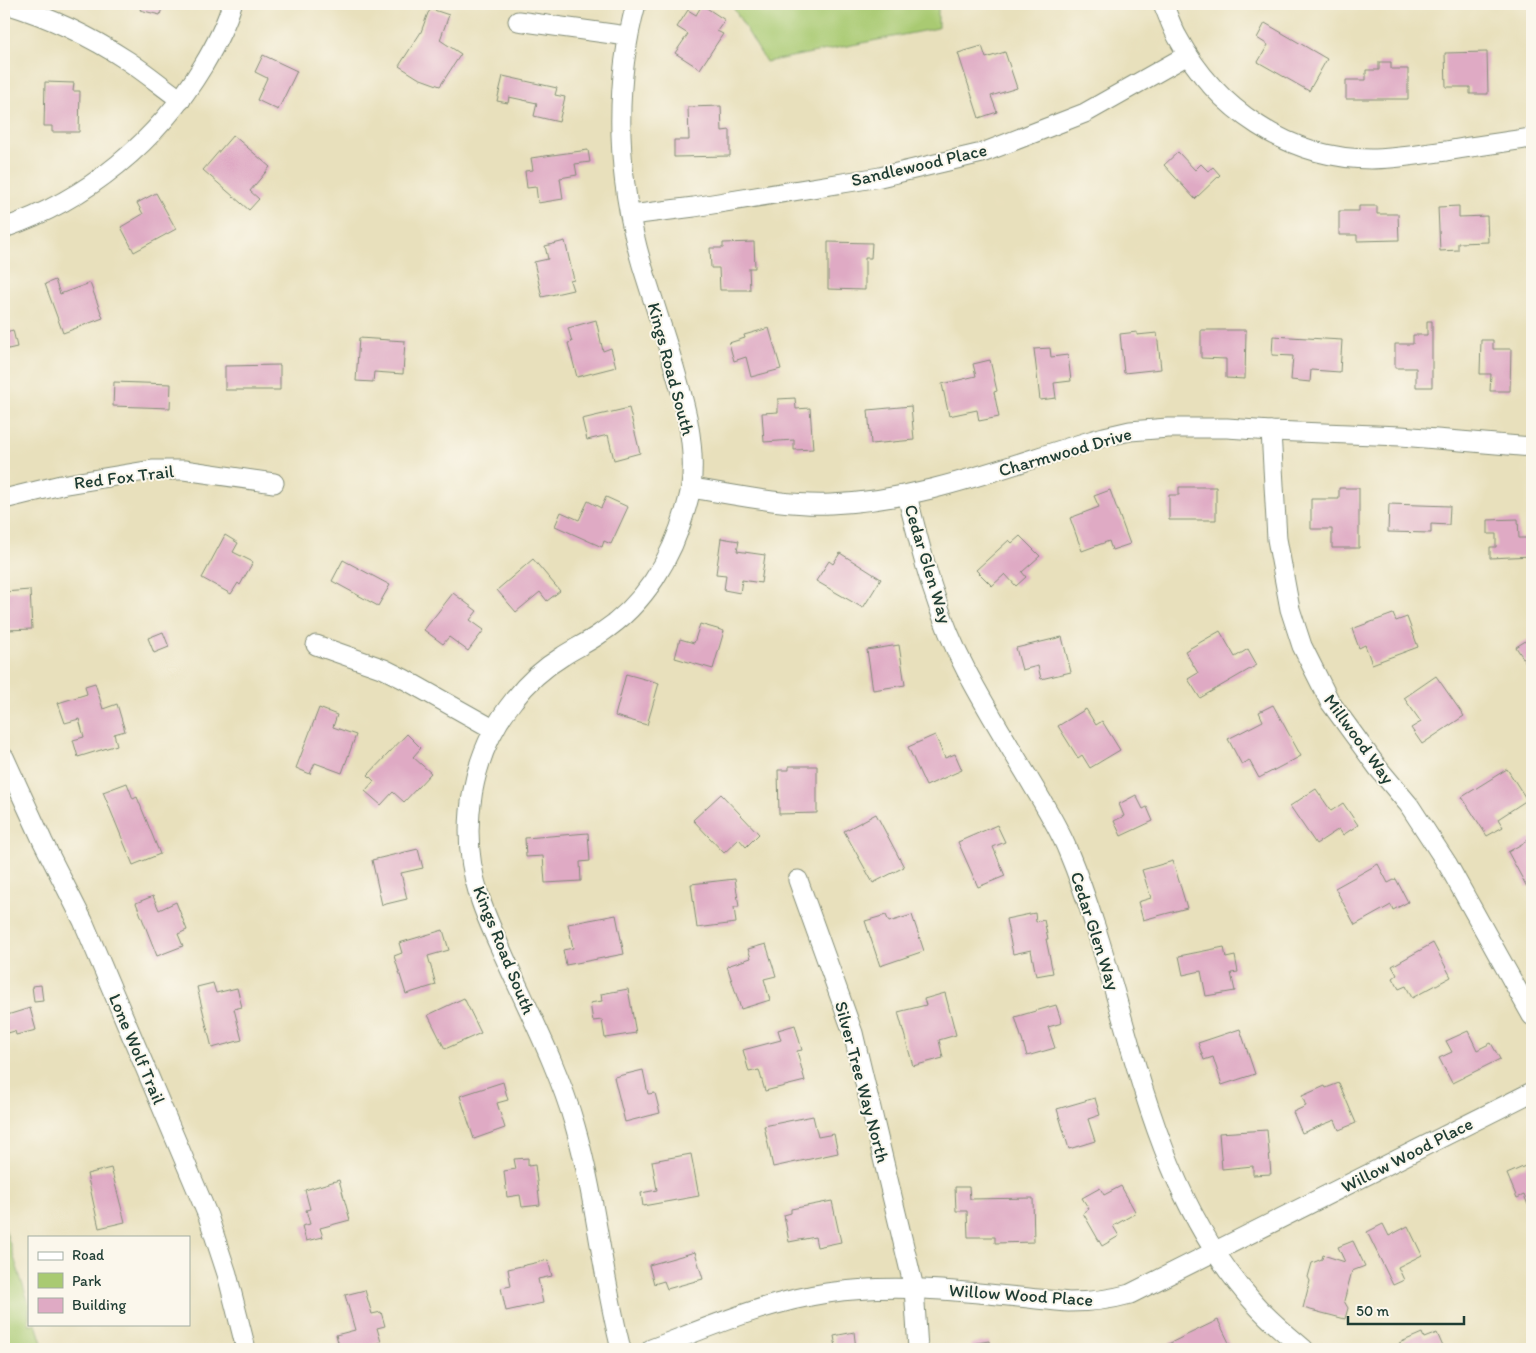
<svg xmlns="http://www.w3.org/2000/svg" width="1536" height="1353" viewBox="0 0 1536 1353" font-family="Itim,sans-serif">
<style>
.green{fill:#a9ca72;stroke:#648453}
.building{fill:#dfaac4}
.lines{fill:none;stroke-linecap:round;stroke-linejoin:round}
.street-casing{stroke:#848e78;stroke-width:21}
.street{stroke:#fff;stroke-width:19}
.labels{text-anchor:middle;stroke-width:4;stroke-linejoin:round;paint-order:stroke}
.street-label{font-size:18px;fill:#1f3d34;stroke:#fbf7ec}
</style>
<rect width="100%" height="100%" fill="#fbf7ec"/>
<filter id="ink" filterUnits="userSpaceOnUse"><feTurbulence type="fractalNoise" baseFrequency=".02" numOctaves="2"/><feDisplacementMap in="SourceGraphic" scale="10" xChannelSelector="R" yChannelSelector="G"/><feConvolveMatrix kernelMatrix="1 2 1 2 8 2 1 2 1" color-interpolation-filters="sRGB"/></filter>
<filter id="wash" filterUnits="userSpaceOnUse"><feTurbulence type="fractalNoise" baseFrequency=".0096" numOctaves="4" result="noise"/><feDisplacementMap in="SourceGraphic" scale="20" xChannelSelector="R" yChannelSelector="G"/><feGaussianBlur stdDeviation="1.12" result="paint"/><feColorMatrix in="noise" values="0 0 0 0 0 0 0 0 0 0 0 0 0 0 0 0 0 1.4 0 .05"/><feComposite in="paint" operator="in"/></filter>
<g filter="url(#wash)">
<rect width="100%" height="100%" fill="#e8e0bc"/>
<g class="green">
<polygon points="731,4 938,4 938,28 766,62"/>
<polygon points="4,1226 29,1304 29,1324 36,1324 44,1349 4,1349"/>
</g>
<g id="blocks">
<g class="building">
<polygon points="142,4 163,4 160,15 140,10"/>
<rect x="328" y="4" width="27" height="3"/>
<polygon points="702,5 725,20 717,31 723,34 700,69 675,53 688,34 677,27 688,10 696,15"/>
<polygon points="431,9 449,15 440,40 461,54 440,86 418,78 399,66 421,32 428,13"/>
<polygon points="1265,23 1327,59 1309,91 1258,62 1268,45 1257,38"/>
<polygon points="982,46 986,58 1005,52 1017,88 991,96 997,112 979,118 958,53"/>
<polygon points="1487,52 1488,94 1470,94 1470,87 1446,87 1445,53"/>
<polygon points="263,55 297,71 278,110 257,100 267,78 255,72"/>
<polygon points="1379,62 1391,62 1391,69 1408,69 1408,99 1346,99 1346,80 1366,80 1366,70 1379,70"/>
<polygon points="503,76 557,88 555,95 565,97 559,122 534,116 537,103 509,97 508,103 497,101"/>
<polygon points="45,82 74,83 73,91 80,91 79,132 52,132 52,126 44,126"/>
<polygon points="721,106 722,131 730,130 730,156 674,157 674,140 689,140 688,107"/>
<polygon points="233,135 270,167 250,191 259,199 249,210 203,170"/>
<polygon points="588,150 590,162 575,164 577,175 560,178 563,199 538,203 536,187 527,188 525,171 533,170 531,158"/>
<polygon points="1178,152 1195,170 1201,164 1208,171 1213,167 1220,175 1195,199 1164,165"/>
<polygon points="156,193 176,229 134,252 121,227 143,214 137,203"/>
<polygon points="1359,206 1377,206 1377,214 1398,214 1399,240 1357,241 1357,235 1339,235 1339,211 1359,211"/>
<polygon points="1459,206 1459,217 1487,216 1488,242 1458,243 1458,250 1440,251 1438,207"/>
<polygon points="565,241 574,280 570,281 573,290 542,297 534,262 548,259 545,246"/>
<polygon points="754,242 755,268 749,268 750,290 720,290 719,268 711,268 710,248 723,248 723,243"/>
<polygon points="828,242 872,243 871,258 865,258 865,290 828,289"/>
<polygon points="55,280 60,294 90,283 103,318 63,333 45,284"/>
<polygon points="596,320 603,351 611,348 616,367 577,377 568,343 572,342 568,328"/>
<polygon points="1427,321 1432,321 1432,387 1416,387 1416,368 1395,368 1395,344 1413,344 1413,335 1427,335"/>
<polygon points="4,327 6,332 13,330 17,347 4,350"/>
<polygon points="769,328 781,369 751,377 746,357 734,361 729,343 745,338 744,335"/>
<polygon points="1201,330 1246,330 1245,379 1226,378 1226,359 1201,358"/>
<polygon points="1137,332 1137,335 1157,333 1161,369 1124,373 1120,334"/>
<polygon points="1273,336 1342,340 1340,372 1311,370 1310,382 1291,380 1293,356 1272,355"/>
<polygon points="359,338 405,341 403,374 374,372 373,382 356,381"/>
<polygon points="1481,340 1493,340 1493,349 1511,349 1510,391 1490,391 1491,374 1480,374"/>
<polygon points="1050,348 1051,357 1068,355 1071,381 1054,383 1056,398 1040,400 1034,349"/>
<polygon points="990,360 997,391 994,392 999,417 979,421 977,410 949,416 942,384 976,376 973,364"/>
<polygon points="280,365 280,390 225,390 225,366"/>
<polygon points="114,382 171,384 170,408 113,406"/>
<polygon points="795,398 796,409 810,408 813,449 794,450 794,440 764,442 762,413 778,412 778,399"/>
<polygon points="911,406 914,440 871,444 868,410"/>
<polygon points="629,408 640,453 614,460 608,435 587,440 582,419"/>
<polygon points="1179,487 1216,487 1216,520 1169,520 1169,495 1179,495"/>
<polygon points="1339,488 1359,488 1359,548 1332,548 1332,529 1311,529 1311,499 1339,499"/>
<polygon points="1110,490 1130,544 1112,550 1109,541 1082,551 1070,518 1099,507 1094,496"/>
<polygon points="606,497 628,507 611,544 604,541 602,547 555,526 561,512 579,520 588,501 601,508"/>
<polygon points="1389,504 1450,506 1449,525 1431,524 1431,533 1388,532"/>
<polygon points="1518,519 1519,538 1532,538 1532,556 1490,558 1490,547 1496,547 1496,534 1488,534 1488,520"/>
<polygon points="225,535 238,543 233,552 253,562 240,585 238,583 231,594 202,578"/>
<polygon points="1020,536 1040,556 1022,572 1026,577 1016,586 1005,574 992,586 976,570 1009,540 1012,543"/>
<polygon points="721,538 739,541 737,551 765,555 761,583 742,580 740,593 724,590 726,575 716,574"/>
<polygon points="840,553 881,579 863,608 816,581 829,561 833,564"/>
<polygon points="533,559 560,591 547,601 540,592 516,612 497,590"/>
<polygon points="343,560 390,585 378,606 332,581"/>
<polygon points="30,590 32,629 6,630 4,592"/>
<polygon points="453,593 477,611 470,620 484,630 468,651 449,637 443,644 424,630"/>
<polygon points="1393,614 1396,621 1407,617 1418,647 1372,664 1365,645 1359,648 1352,629"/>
<polygon points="700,624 724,631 713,669 675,658 680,639 694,643"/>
<polygon points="1220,631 1235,657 1248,649 1257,665 1200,698 1188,679 1198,673 1185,651"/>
<polygon points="163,632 169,647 154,653 148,638"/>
<polygon points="1062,637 1071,672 1041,679 1038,666 1022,670 1016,648"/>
<polygon points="1532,637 1532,672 1516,647"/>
<polygon points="899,645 905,685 873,690 867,650"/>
<polygon points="626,674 659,683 647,725 615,716"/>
<polygon points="1436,676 1464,716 1422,744 1411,728 1421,722 1404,698"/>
<polygon points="95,683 103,709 117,704 125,731 114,734 117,745 78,757 73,740 84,737 79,719 65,723 58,703 87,694 85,686"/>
<polygon points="1273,705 1301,756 1259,778 1249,760 1242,765 1228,739 1263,721 1259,712"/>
<polygon points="319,708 337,715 333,727 356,735 342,773 315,763 310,774 296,768"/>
<polygon points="1086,709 1096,725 1102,721 1120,750 1090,768 1082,755 1078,758 1058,726"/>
<polygon points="407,734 421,748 413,757 431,773 404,802 393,792 381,805 365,791 374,781 368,775"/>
<polygon points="935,735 945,758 955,754 962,770 926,786 908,747"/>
<polygon points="789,766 817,766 817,813 779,814 778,770 789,770"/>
<polygon points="1507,769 1527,800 1498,819 1503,827 1487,836 1462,797"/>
<polygon points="127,783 133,799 137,797 160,854 133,865 103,792"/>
<polygon points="1316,789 1331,811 1343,803 1358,825 1343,835 1339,829 1316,844 1290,806"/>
<polygon points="721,794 759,834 746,847 739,839 724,853 693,820"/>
<polygon points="1136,795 1143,809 1147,807 1153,821 1121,836 1114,821 1124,816 1119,804"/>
<polygon points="876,814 904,867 873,883 844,831"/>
<polygon points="997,825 1005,842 993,847 1005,876 978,887 958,842"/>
<polygon points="588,833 590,861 580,862 581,881 545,883 543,856 526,857 525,838"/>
<polygon points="1532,838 1532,884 1527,887 1508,852"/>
<polygon points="418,849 423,868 401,873 407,899 382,905 372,860"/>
<polygon points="1173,861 1187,908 1143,920 1138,902 1151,898 1142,870"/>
<polygon points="1378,864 1388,883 1396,879 1408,902 1393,910 1391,905 1355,925 1335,888"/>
<polygon points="735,879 739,907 734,907 736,923 697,928 691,884"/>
<polygon points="153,896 159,910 176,902 187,930 178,934 183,946 157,956 136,903"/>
<polygon points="1035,913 1036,922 1044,920 1048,939 1046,939 1053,973 1036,976 1031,950 1013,954 1006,919"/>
<polygon points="616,915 624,954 566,965 563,950 573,948 568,924"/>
<polygon points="886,915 889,922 912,915 924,951 880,966 865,921"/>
<polygon points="443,930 449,950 428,956 436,985 406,994 394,956 402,953 399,943"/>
<polygon points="1433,943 1451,977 1412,998 1406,986 1399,989 1393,978 1397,975 1392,966"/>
<polygon points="766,944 776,976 764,979 770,1000 741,1009 727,966 751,958 748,949"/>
<polygon points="1224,947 1226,958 1235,956 1238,972 1231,973 1235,991 1206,996 1201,971 1183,975 1179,956"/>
<polygon points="213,983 216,993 237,988 242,1007 234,1009 242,1040 212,1048 197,987"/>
<polygon points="41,985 43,1001 34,1002 32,986"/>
<polygon points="628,989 636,1033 605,1038 602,1020 593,1021 590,1003 602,1001 601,994"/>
<polygon points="945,993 956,1035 939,1040 943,1058 913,1066 898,1012 926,1005 924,999"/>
<polygon points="464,998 481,1033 445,1049 428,1015"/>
<polygon points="1056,1005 1062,1023 1048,1027 1055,1048 1027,1056 1015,1017"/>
<polygon points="30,1008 36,1030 16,1035 15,1031 4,1034 4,1016"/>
<polygon points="795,1025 802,1050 797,1051 805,1081 765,1091 759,1070 749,1072 743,1050 781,1040 778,1030"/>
<polygon points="1240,1029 1255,1074 1222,1085 1213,1057 1204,1060 1198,1043"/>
<polygon points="1468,1031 1477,1050 1491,1043 1500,1059 1452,1083 1439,1058 1452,1052 1446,1041"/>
<polygon points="643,1070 648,1094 655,1093 660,1113 625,1122 614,1077"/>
<polygon points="503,1082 508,1100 497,1103 505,1128 474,1139 460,1096"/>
<polygon points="1339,1083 1356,1123 1339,1130 1335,1120 1302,1133 1293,1112 1306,1106 1302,1096 1325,1086 1326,1088"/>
<polygon points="1095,1098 1100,1115 1088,1119 1095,1141 1069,1149 1057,1109"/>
<polygon points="813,1116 818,1137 834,1134 838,1153 773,1167 764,1126"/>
<polygon points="1267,1130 1271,1174 1253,1175 1253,1166 1222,1169 1219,1133"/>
<polygon points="691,1154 699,1196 643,1206 641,1193 657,1190 652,1161"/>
<polygon points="528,1158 528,1166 535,1165 540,1205 522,1207 520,1195 507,1197 504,1171 516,1169 514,1159"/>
<polygon points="1532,1163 1532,1204 1528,1205 1524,1195 1517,1198 1507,1174"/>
<polygon points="111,1168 125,1222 99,1228 87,1174"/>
<polygon points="339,1180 350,1220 320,1228 323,1237 306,1241 302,1226 310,1224 306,1210 310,1209 305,1190"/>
<polygon points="1121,1186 1136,1213 1113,1226 1119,1236 1102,1246 1083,1213 1089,1209 1082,1198 1100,1188 1104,1195"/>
<polygon points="955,1187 969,1187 970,1199 1033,1198 1034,1242 995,1243 995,1237 968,1237 967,1211 956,1211"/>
<polygon points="832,1201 841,1242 817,1247 815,1237 789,1242 784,1215 791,1213 791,1209"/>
<polygon points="1383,1224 1389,1236 1408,1226 1422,1255 1398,1267 1404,1280 1393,1285 1367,1232"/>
<polygon points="1353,1241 1365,1266 1352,1271 1344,1301 1348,1308 1345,1319 1303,1308 1310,1281 1308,1277 1312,1263 1322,1259 1323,1255 1345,1262 1338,1247"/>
<polygon points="695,1252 703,1279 667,1289 664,1281 654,1284 649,1265"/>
<polygon points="548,1260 552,1276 538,1279 543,1303 506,1311 501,1288 511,1286 508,1269"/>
<polygon points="365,1290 372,1314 381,1312 385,1326 377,1328 381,1342 357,1349 340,1349 336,1335 355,1330 345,1295"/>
<polygon points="1218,1320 1232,1349 1163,1349 1162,1347"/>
<polygon points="854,1332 856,1349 827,1349 836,1347 834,1336"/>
<polygon points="1422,1333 1424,1338 1437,1333 1444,1349 1401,1349 1399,1343"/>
<polygon points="989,1341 990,1349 972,1349 971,1344"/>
</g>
</g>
</g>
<g filter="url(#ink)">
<use href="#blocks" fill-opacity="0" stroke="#848e78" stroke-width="1"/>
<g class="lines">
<defs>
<g id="street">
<path d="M6,4C49,17 90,36 128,61C146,73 163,87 181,100"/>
<path d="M1163,4C1168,15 1172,28 1178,38C1216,109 1289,159 1371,159C1396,159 1421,154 1446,151C1475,146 1504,142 1532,138"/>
<polyline points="518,21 627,36"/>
<polyline points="631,215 694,207 880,177 982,153 1085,113 1177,61 1188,55"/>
<path d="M4,228C87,200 158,141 203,66C215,46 226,25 232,4"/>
<polyline points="1271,431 1277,539 1290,609 1302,646 1330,702 1378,768 1409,805 1448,865 1532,1016"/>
<path d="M691,488C737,495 784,506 831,504C927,500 1012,463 1104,437L1130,431L1168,428H1227L1271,431L1401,436L1532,447"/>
<path d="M907,495C922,555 937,616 967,672C986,708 1008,744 1029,779C1043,803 1058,826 1068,851C1131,1002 1141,1178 1255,1304C1270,1321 1287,1335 1304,1349"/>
<polyline points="4,499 61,485 152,470 184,470 274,483"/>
<polyline points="316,645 384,669 404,679 493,729"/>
<polyline points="4,757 43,842 83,921 208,1216 227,1274 246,1349"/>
<polyline points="798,880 853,1033 914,1288 918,1349"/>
<path d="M621,1349C602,1275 596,1199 575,1126C558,1067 529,1012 504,956C495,936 485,916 479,895C458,829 471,753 514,700C527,683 545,667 563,656C575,648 589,642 601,633C645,604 672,558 686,508C688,501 690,494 691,487C697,440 682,394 669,350C660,322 651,294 642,265C617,180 613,89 636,4"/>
<path d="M651,1349C709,1327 766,1302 827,1293C908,1281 989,1295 1069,1302C1090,1302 1109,1300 1130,1294L1532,1092"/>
</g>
</defs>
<use href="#street" class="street-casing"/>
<use href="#street" class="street"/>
</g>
</g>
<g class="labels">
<g class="street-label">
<text transform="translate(919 165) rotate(-13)" y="6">Sandlewood Place</text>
<text transform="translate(671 369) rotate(75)" y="6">Kings Road South</text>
<text transform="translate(1065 452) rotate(-16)" y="6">Charmwood Drive</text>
<text transform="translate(124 477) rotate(-7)" y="6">Red Fox Trail</text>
<text transform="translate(928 564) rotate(73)" y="6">Cedar Glen Way</text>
<text transform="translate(1359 739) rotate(54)" y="6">Millwood Way</text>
<text transform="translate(1095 931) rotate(72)" y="6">Cedar Glen Way</text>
<text transform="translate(504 950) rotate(68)" y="6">Kings Road South</text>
<text transform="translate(137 1049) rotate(67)" y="6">Lone Wolf Trail</text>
<text transform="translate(862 1082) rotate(75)" y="6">Silver Tree Way North</text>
<text transform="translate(1407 1155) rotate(-27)" y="6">Willow Wood Place</text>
<text transform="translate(1021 1295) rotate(4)" y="6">Willow Wood Place</text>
</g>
</g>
<rect width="1536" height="1353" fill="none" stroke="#fbf7ec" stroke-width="20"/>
<rect x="28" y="1236" width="162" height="90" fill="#fbf7ec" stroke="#a3ada2"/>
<rect x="38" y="1252" width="25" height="8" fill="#ffffff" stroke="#a3ada2"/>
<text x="72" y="1260" font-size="15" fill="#1f3d34">Road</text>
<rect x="38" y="1273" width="25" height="15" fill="#a9ca72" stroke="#a3ada2"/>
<text x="72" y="1286" font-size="15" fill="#1f3d34">Park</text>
<rect x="38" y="1298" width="25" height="15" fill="#dfaac4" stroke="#a3ada2"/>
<text x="72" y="1310" font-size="15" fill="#1f3d34">Building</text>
<path d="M1348 1316v8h116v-8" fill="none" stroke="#1f3d34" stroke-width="2.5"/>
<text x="1356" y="1316" font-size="15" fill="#1f3d34" stroke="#fbf7ec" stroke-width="4" paint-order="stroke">50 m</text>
</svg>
